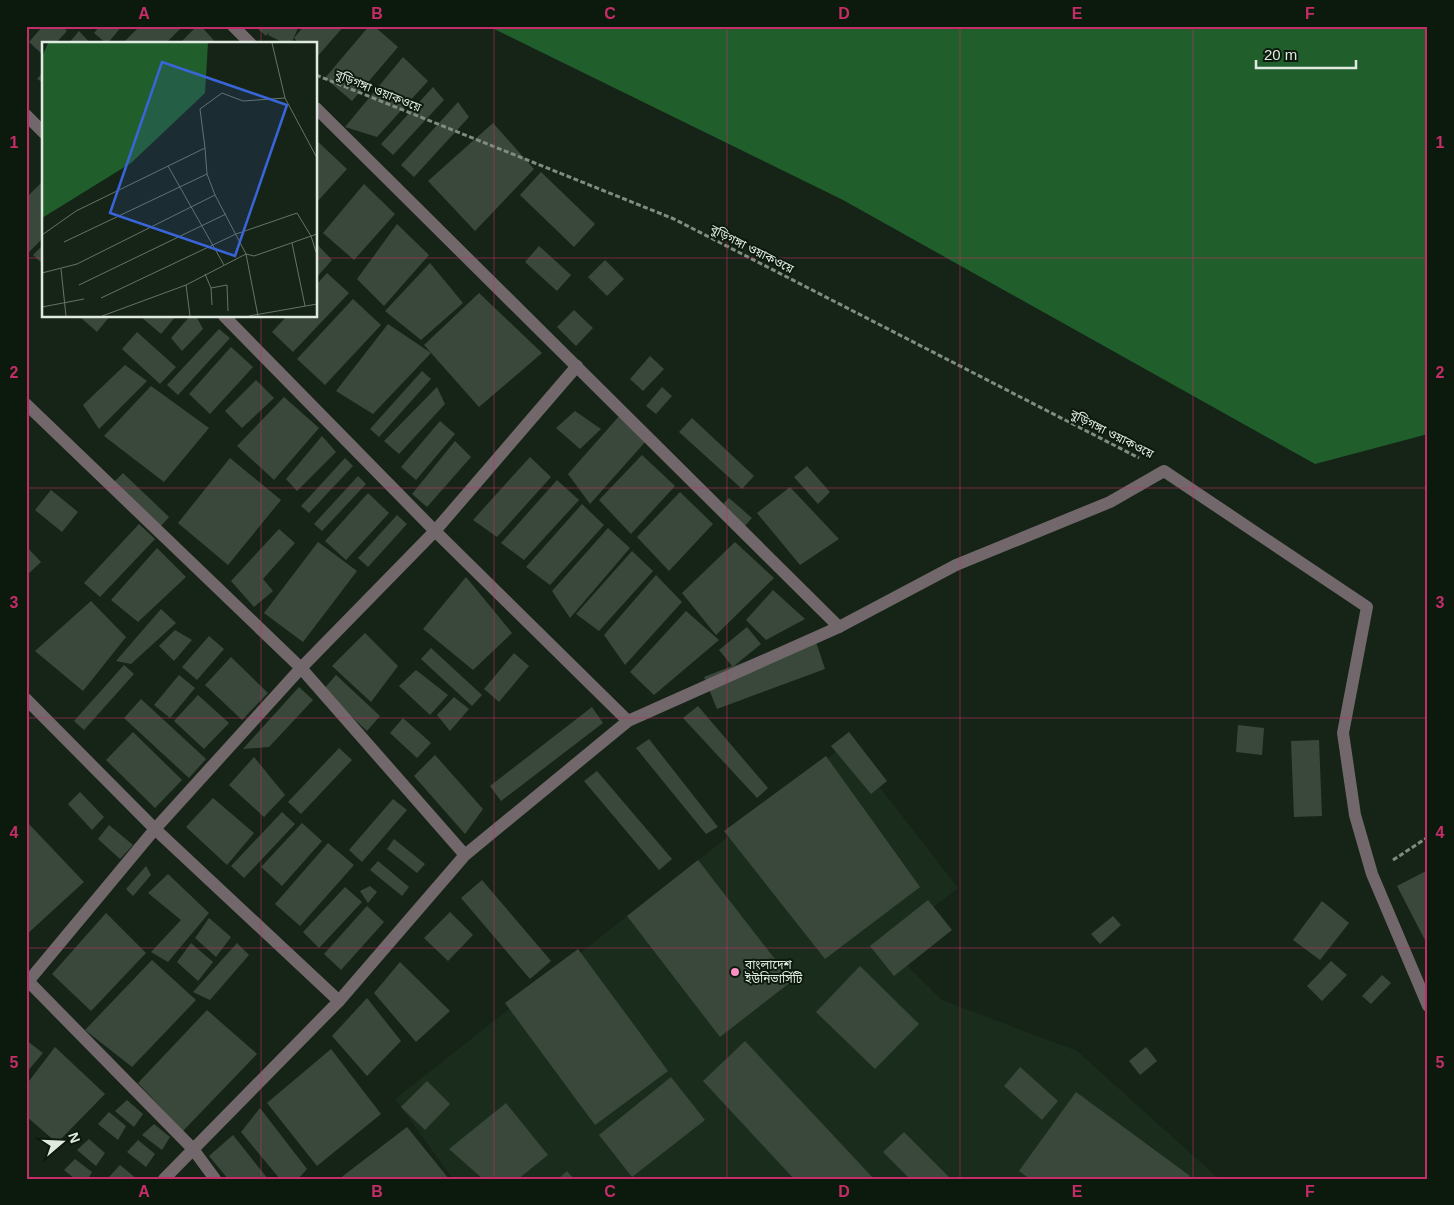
<svg xmlns="http://www.w3.org/2000/svg" width="1454" height="1205" viewBox="0 0 1454 1205" font-family="Arial,'Noto Sans Bengali',sans-serif">
<style>
.built{fill:#1a2d1c}
.water{fill:#205f2c}
.building{fill:#39483a}
.lines{fill:none;stroke-linecap:round;stroke-linejoin:round}
.path{stroke:#808c81;stroke-width:3;stroke-dasharray:5 2.5;stroke-linecap:butt}
.minor{stroke:#72686c;stroke-width:12}
.grid{fill:none;stroke:#c52d68;stroke-width:1;stroke-opacity:0.55}
.poi-dot{fill:#fc8fc3;stroke:#0c1a0e;stroke-width:2}
.labels{text-anchor:middle;stroke-width:4;stroke-linejoin:round;paint-order:stroke}
.street-label{font-size:12px;fill:#e1eae1;stroke:#0c1a0e}
.poi-label{font-size:12px;fill:#e1eae1;stroke:#0c1a0e;text-anchor:start}
.inset-road{fill:none;stroke:#677368;stroke-width:1}
.view{fill:#3a65d9;fill-opacity:0.15;stroke:#3a65d9;stroke-width:2.5}
.inset-edge{fill:none;stroke:#e1eae1;stroke-width:2.5}
.neatline{fill:none;stroke:#c52d68;stroke-width:2}
.grid-label{font-size:16px;text-anchor:middle;font-weight:bold;fill:#c52d68}
</style>
<rect width="100%" height="100%" fill="#162417"/>
<polygon class="built" points="846,744 958,888 885,944 942,1000 1077,1051 1219,1179 453,1179 395,1099"/>
<polygon class="water" points="488,26 1428,26 1428,434 1315,464 843,200"/>
<g class="building">
<polygon points="43,26 62,26 67,31 55,44 44,44 44,56 29,42"/>
<polygon points="100,26 122,26 107,44 94,33"/>
<polygon points="140,26 183,26 165,44 122,44"/>
<polygon points="197,26 201,26 217,44 179,44"/>
<polygon points="255,26 294,26 298,28 291,44 286,44 268,35 269,32 266,36"/>
<polygon points="304,26 344,26 316,58 316,44 300,44 294,38"/>
<polygon points="369,26 374,26 398,47 352,101 325,78"/>
<polygon points="79,31 91,44 68,44"/>
<polygon points="403,57 428,81 377,137 345,127"/>
<polygon points="44,71 44,83 37,79"/>
<polygon points="433,87 444,100 393,155 381,144"/>
<polygon points="458,102 469,117 414,177 401,165"/>
<polygon points="493,123 534,169 475,231 428,181"/>
<polygon points="316,140 347,169 316,203"/>
<polygon points="541,172 595,224 574,247 520,195"/>
<polygon points="44,180 44,237 26,255 26,198"/>
<polygon points="364,184 395,214 354,260 323,233"/>
<polygon points="397,224 429,255 384,306 357,279"/>
<polygon points="316,243 332,260 316,278"/>
<polygon points="44,244 44,265 33,255"/>
<polygon points="539,246 571,275 557,291 525,262"/>
<polygon points="605,260 624,279 607,296 588,277"/>
<polygon points="430,263 463,303 421,340 385,311"/>
<polygon points="327,273 349,293 293,352 272,332 287,316 316,316 316,285"/>
<polygon points="479,293 542,353 479,407 424,345"/>
<polygon points="353,299 381,325 325,385 297,359"/>
<polygon points="574,310 593,328 576,346 557,327"/>
<polygon points="79,316 110,316 97,332"/>
<polygon points="140,316 176,316 161,334"/>
<polygon points="190,316 196,316 203,329 182,351 171,338"/>
<polygon points="388,324 431,353 373,414 336,391"/>
<polygon points="219,329 230,338 178,395 167,385"/>
<polygon points="137,332 176,367 160,384 122,349"/>
<polygon points="231,347 253,367 210,414 189,394"/>
<polygon points="650,356 664,369 643,391 630,379"/>
<polygon points="125,365 147,381 99,429 83,405"/>
<polygon points="422,371 431,379 379,437 370,429"/>
<polygon points="256,380 274,398 242,428 225,411"/>
<polygon points="151,386 209,428 164,482 104,436"/>
<polygon points="437,387 445,404 399,454 384,441"/>
<polygon points="662,387 672,396 656,414 646,406"/>
<polygon points="284,397 319,428 274,480 237,446"/>
<polygon points="575,411 601,429 580,449 556,428"/>
<polygon points="621,414 646,441 590,504 568,474"/>
<polygon points="692,418 754,476 742,489 679,432"/>
<polygon points="440,421 455,434 416,480 401,467"/>
<polygon points="322,436 336,452 297,491 286,479"/>
<polygon points="455,441 471,457 427,507 412,494"/>
<polygon points="642,455 675,486 631,534 599,500"/>
<polygon points="530,457 551,477 497,537 473,520"/>
<polygon points="230,458 281,500 228,565 178,523"/>
<polygon points="345,458 353,466 309,513 301,506"/>
<polygon points="807,466 830,492 818,504 794,477"/>
<polygon points="123,473 169,517 161,526 114,482"/>
<polygon points="358,476 366,484 322,531 314,524"/>
<polygon points="557,480 579,500 524,560 501,543"/>
<polygon points="790,487 839,539 800,565 757,513"/>
<polygon points="51,490 78,512 62,532 35,510"/>
<polygon points="680,492 713,524 669,571 637,537"/>
<polygon points="368,493 389,513 346,560 325,541"/>
<polygon points="729,498 752,518 744,527 721,506"/>
<polygon points="582,504 604,525 550,585 526,567"/>
<polygon points="397,515 407,524 368,567 358,558"/>
<polygon points="139,524 155,539 100,597 84,583"/>
<polygon points="608,528 630,548 570,618 552,591"/>
<polygon points="279,529 295,543 263,579 273,591 254,607 231,581"/>
<polygon points="318,542 357,571 303,642 264,613"/>
<polygon points="735,542 774,578 716,635 682,593"/>
<polygon points="26,546 41,562 26,576"/>
<polygon points="157,548 186,577 138,622 111,600"/>
<polygon points="632,551 653,571 599,631 576,614"/>
<polygon points="656,575 682,602 625,665 604,635"/>
<polygon points="466,577 512,633 473,670 423,629"/>
<polygon points="773,590 805,619 766,640 746,620"/>
<polygon points="91,601 126,637 83,691 35,651"/>
<polygon points="161,609 176,623 131,664 116,661"/>
<polygon points="686,611 719,640 654,695 630,672"/>
<polygon points="747,627 761,644 734,666 814,636 825,669 717,709 704,677 732,666 719,650"/>
<polygon points="175,630 192,640 174,661 159,646"/>
<polygon points="365,633 398,666 371,702 332,666"/>
<polygon points="209,636 224,649 197,680 182,667"/>
<polygon points="431,648 482,695 472,706 421,659"/>
<polygon points="514,653 529,666 499,702 484,689"/>
<polygon points="231,657 268,693 242,720 205,685"/>
<polygon points="124,665 134,674 84,730 74,721"/>
<polygon points="416,670 448,695 430,715 399,686"/>
<polygon points="179,675 195,688 170,718 154,705"/>
<polygon points="336,675 380,716 367,731 323,690"/>
<polygon points="299,687 313,700 269,747 243,749"/>
<polygon points="198,695 229,723 204,749 174,721"/>
<polygon points="454,697 469,709 450,731 437,715"/>
<polygon points="141,699 206,759 189,778 124,718"/>
<polygon points="698,706 768,788 757,798 683,718"/>
<polygon points="592,707 603,723 501,801 490,786"/>
<polygon points="403,718 431,743 417,758 390,733"/>
<polygon points="1238,725 1264,728 1262,755 1236,752"/>
<polygon points="133,732 182,780 155,808 106,760"/>
<polygon points="849,732 887,781 871,794 831,746"/>
<polygon points="649,739 718,827 706,834 636,748"/>
<polygon points="1319,740 1322,816 1294,817 1291,741"/>
<polygon points="339,748 352,760 301,814 288,802"/>
<polygon points="435,755 483,809 465,834 414,776"/>
<polygon points="826,756 920,887 825,959 724,831"/>
<polygon points="254,757 285,795 264,817 229,785"/>
<polygon points="597,771 672,859 659,870 584,781"/>
<polygon points="80,792 104,817 92,830 68,804"/>
<polygon points="213,798 254,833 227,865 186,827"/>
<polygon points="393,799 407,810 362,862 349,850"/>
<polygon points="282,812 295,824 244,878 231,866"/>
<polygon points="28,823 84,882 26,935 26,824"/>
<polygon points="302,823 322,841 282,886 261,867"/>
<polygon points="109,825 133,845 120,859 98,839"/>
<polygon points="394,839 425,864 417,873 387,849"/>
<polygon points="328,843 354,865 300,926 275,904"/>
<polygon points="698,860 792,981 720,1037 627,916"/>
<polygon points="378,861 409,887 402,896 370,870"/>
<polygon points="146,866 151,875 133,896 126,889"/>
<polygon points="1428,870 1428,946 1397,886"/>
<polygon points="168,874 209,913 168,962 151,952 181,920 148,893"/>
<polygon points="482,880 551,961 530,979 461,898"/>
<polygon points="370,886 377,892 368,903 360,891"/>
<polygon points="345,887 362,902 319,948 303,932"/>
<polygon points="928,900 952,930 894,976 870,946"/>
<polygon points="1322,901 1349,923 1320,960 1293,940"/>
<polygon points="367,906 384,922 341,970 324,954"/>
<polygon points="450,912 473,935 448,961 424,938"/>
<polygon points="106,913 146,953 91,1011 52,974"/>
<polygon points="1113,916 1121,925 1100,944 1091,934"/>
<polygon points="209,918 231,937 216,957 195,938"/>
<polygon points="191,943 213,962 198,981 177,962"/>
<polygon points="237,943 249,955 210,1000 193,992"/>
<polygon points="578,949 668,1071 595,1125 505,1003"/>
<polygon points="152,960 196,1000 132,1067 85,1030"/>
<polygon points="1331,961 1347,975 1322,1001 1307,986"/>
<polygon points="400,962 450,1011 416,1042 374,993"/>
<polygon points="860,966 919,1024 875,1069 816,1012"/>
<polygon points="1382,975 1391,983 1371,1004 1362,996"/>
<polygon points="367,998 401,1041 367,1076 332,1036"/>
<polygon points="207,1010 257,1054 183,1131 138,1083"/>
<polygon points="26,1040 43,1053 26,1073"/>
<polygon points="745,1041 874,1179 794,1179 703,1081"/>
<polygon points="55,1047 105,1094 57,1143 26,1116 26,1085"/>
<polygon points="1146,1047 1157,1061 1140,1075 1129,1061"/>
<polygon points="331,1049 381,1114 317,1166 267,1103"/>
<polygon points="1020,1067 1058,1101 1042,1120 1004,1086"/>
<polygon points="671,1077 705,1120 632,1177 599,1135"/>
<polygon points="427,1081 450,1104 425,1130 401,1107"/>
<polygon points="1076,1092 1190,1176 1188,1179 1030,1179 1019,1171"/>
<polygon points="127,1100 143,1114 134,1127 115,1111"/>
<polygon points="506,1103 548,1155 518,1179 483,1179 449,1149"/>
<polygon points="260,1108 307,1169 298,1179 280,1179 241,1132"/>
<polygon points="109,1112 126,1126 118,1140 98,1124"/>
<polygon points="154,1124 170,1137 162,1150 142,1135"/>
<polygon points="407,1127 449,1179 339,1179"/>
<polygon points="904,1132 951,1179 910,1179 883,1152"/>
<polygon points="233,1135 268,1179 228,1179 209,1156"/>
<polygon points="89,1139 105,1153 96,1166 77,1150"/>
<polygon points="138,1140 155,1154 146,1167 127,1152"/>
<polygon points="75,1159 92,1172 88,1179 75,1179 64,1170"/>
<polygon points="120,1165 137,1179 112,1179 109,1177"/>
<polygon points="567,1171 574,1179 558,1179"/>
</g>
<g class="lines">
<g class="path">
<polyline points="316,75 674,219 1139,458"/>
<polyline points="1393,860 1428,837"/>
</g>
<g class="minor">
<polyline points="233,26 251,44"/>
<polyline points="26,115 44,133"/>
<polyline points="224,316 435,531 628,721"/>
<polyline points="26,404 301,668 465,855"/>
<polyline points="839,627 956,565 1110,502 1164,471 1367,607 1343,733 1355,815 1372,874 1428,1006"/>
<polyline points="26,699 155,829 339,1001"/>
<polyline points="26,979 193,1149 215,1179"/>
<polyline points="26,984 155,829 301,668 435,531 577,366"/>
<polyline points="164,1179 339,1001 465,855 628,721 839,627 316,108"/>
</g>
</g>
<path class="grid" d="M261,26V44M494,26V1179M727,26V1179M960,26V1179M1193,26V1179M26,258H44M316,258H1428M261,316V1179M26,488H1428M26,718H1428M26,948H1428"/>
<circle class="poi-dot" cx="735" cy="972" r="5"/>
<g class="labels">
<g class="street-label">
<text transform="translate(378 91) rotate(22)" y="4">বুড়িগঙ্গা ওয়াকওয়ে</text>
<text transform="translate(752 249) rotate(27)" y="4">বুড়িগঙ্গা ওয়াকওয়ে</text>
<text transform="translate(1112 434) rotate(27)" y="4">বুড়িগঙ্গা ওয়াকওয়ে</text>
</g>
<g class="poi-label">
<text x="745" y="969">বাংলাদেশ<tspan x="745" dy="14">ইউনিভার্সিটি</tspan></text>
</g>
</g>
<g transform="translate(42 42)">
<rect width="275" height="275" fill="#162417"/>
<path d="M6,1H166L163,51L89,121L0,176V15Z" fill="#205f2c"/>
<path class="inset-road" d="M230,1L243,56L275,116M163,106L158,67L180,51L201,59L243,56M126,124L182,223M0,193L34,169L163,106L165,132L173,153L204,212L216,274M22,200L165,132M250,201L263,264M19,227L24,274M0,231L35,222L173,153M163,232L169,246L170,263M37,243L184,172M144,243L148,274M169,246L185,243L186,269M59,256L194,192L255,171L269,194L275,213M0,265L42,257M60,274L144,243L204,212L212,214L275,192M207,274L275,262"/>
<path class="view" d="M120,20L245,63L193,214L68,171Z"/>
<rect width="275" height="275" class="inset-edge"/>
</g>
<rect width="1454" height="1205" fill="none" stroke="#0c1a0e" stroke-width="55"/>
<g transform="translate(62 1142) rotate(71)" stroke="#0c1a0e" stroke-width="4" paint-order="stroke">
<path d="M0-4L9 19L0 12L-9 19Z" fill="#e1eae1"/>
<text y="-8" font-size="14" font-weight="bold" text-anchor="middle" fill="#e1eae1">N</text>
</g>
<path d="M1256 60v8h100v-8" fill="none" stroke="#e1eae1" stroke-width="2.5"/>
<text x="1264" y="60" font-size="15" fill="#e1eae1" stroke="#0c1a0e" stroke-width="4" paint-order="stroke">20 m</text>
<rect x="28" y="28" width="1398" height="1150" class="neatline"/>
<g class="grid-label">
<text x="144" y="19">A</text>
<text x="377" y="19">B</text>
<text x="610" y="19">C</text>
<text x="844" y="19">D</text>
<text x="1077" y="19">E</text>
<text x="1310" y="19">F</text>
<text x="14" y="148">1</text>
<text x="1440" y="148">1</text>
<text x="14" y="378">2</text>
<text x="1440" y="378">2</text>
<text x="14" y="608">3</text>
<text x="1440" y="608">3</text>
<text x="14" y="838">4</text>
<text x="1440" y="838">4</text>
<text x="14" y="1068">5</text>
<text x="1440" y="1068">5</text>
<text x="144" y="1197">A</text>
<text x="377" y="1197">B</text>
<text x="610" y="1197">C</text>
<text x="844" y="1197">D</text>
<text x="1077" y="1197">E</text>
<text x="1310" y="1197">F</text>
</g>
</svg>
